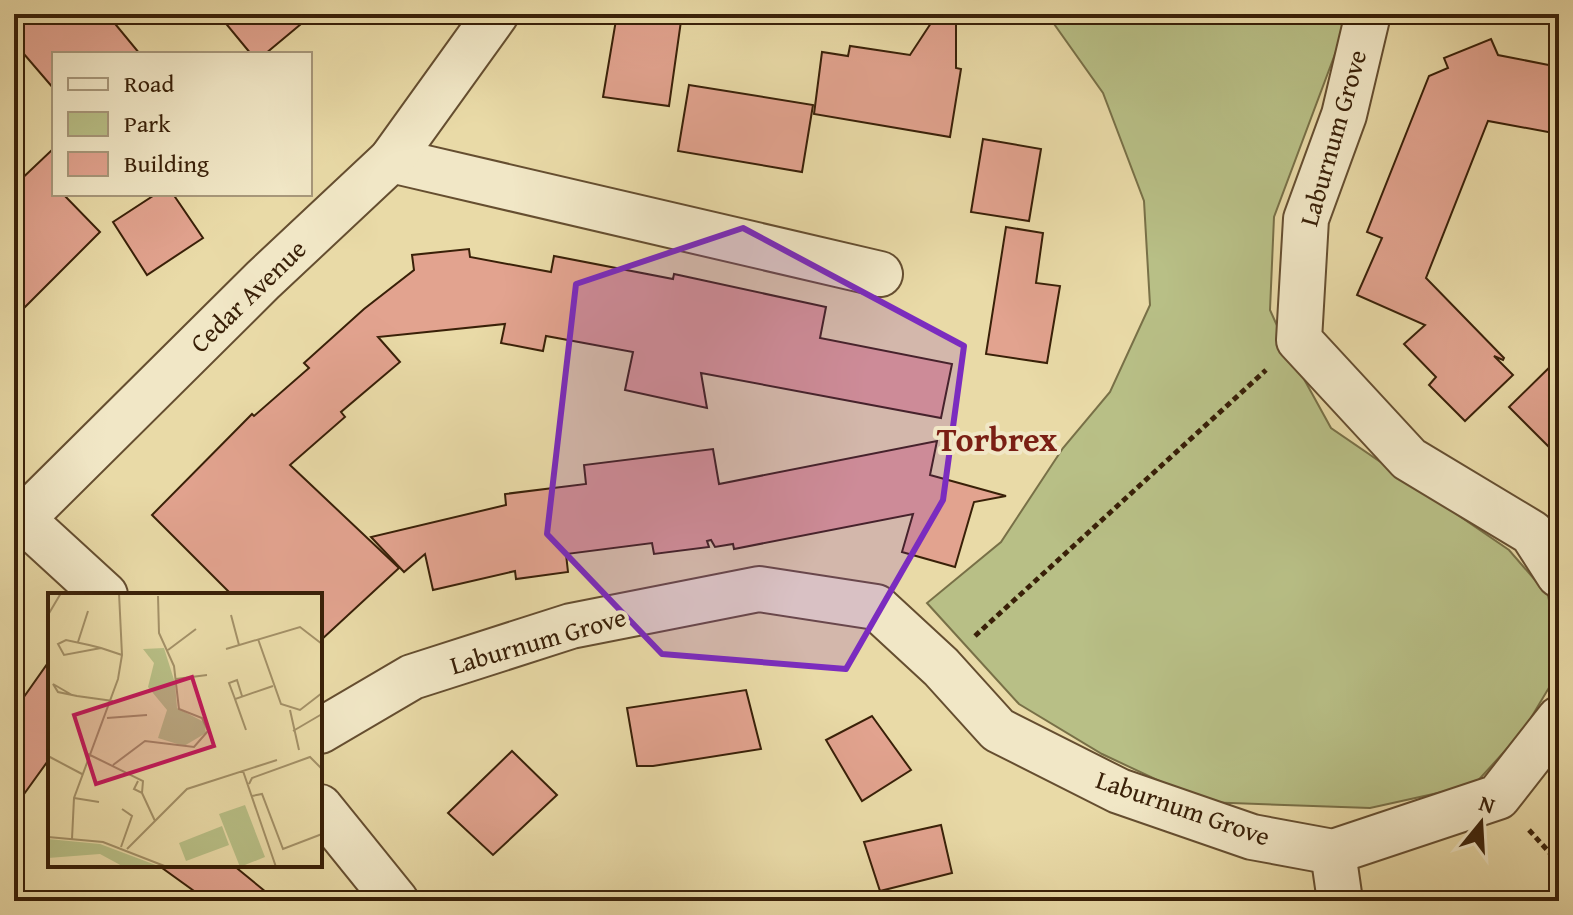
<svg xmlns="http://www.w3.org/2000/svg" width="1573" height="915" viewBox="0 0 1573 915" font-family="'Gentium Book Plus',serif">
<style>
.green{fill:#b8bf86;stroke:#787047;stroke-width:2}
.building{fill:#e2a38f;stroke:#392008;stroke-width:2}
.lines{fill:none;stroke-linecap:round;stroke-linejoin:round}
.minor-casing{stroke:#654e30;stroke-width:48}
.path{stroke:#392008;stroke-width:5;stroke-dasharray:6 4;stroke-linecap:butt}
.minor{stroke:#f1e7c6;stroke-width:44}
.marked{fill:#7b2cbf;fill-opacity:0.2;stroke:#7b2cbf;stroke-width:6;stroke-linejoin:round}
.labels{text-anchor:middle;stroke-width:8;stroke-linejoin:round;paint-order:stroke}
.street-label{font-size:26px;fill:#392008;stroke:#f1e7c6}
.district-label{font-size:34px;font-weight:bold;fill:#7a1f14;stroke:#f1e7c6}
.inset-road{fill:none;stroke:#a39067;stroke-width:2}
.view{fill:#c2185b;fill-opacity:0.15;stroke:#c2185b;stroke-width:4}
.inset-edge{fill:none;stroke:#392008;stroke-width:4}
</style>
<rect width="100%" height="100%" fill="#e9daa7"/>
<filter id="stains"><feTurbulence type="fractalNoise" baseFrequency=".0025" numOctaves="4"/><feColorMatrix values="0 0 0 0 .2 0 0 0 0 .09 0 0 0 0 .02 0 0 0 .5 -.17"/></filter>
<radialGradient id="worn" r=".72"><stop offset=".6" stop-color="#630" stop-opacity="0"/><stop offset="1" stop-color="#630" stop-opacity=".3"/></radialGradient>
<polygon class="green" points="1047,14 1350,14 1274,217 1270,310 1288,350 1331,428 1509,550 1548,595 1559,652 1559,671 1523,731 1474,785 1370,808 1204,802 1102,754 1019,704 927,603 1001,542 1063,448 1110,392 1150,305 1144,201 1103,93"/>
<g class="building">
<polygon points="14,14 107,14 140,54 54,54 54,89 24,54 14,54"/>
<polygon points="218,14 313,14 265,54 251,54"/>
<polygon points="617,14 682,14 669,106 603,97"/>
<polygon points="937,14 956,14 956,68 961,69 950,137 814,114 822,52 848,56 850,46 910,55"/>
<polygon points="1491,39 1498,55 1559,67 1559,134 1488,121 1426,278 1504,358 1503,360 1494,356 1513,375 1465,421 1429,385 1436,377 1404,344 1425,325 1357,295 1382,238 1367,232 1429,76 1448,68 1444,58"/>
<polygon points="689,85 813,105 802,172 678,151"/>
<polygon points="983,139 1041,149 1029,221 971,212"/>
<polygon points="54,148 54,194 63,194 100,232 14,318 14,186"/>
<polygon points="156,194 173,194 203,238 147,275 113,222"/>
<polygon points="1006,227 1043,233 1036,283 1060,286 1047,363 986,354"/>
<polygon points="469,249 470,257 551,272 554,256 673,279 674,274 826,307 820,338 952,364 941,418 701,373 707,408 625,390 633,352 546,336 543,351 501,343 505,324 378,337 400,362 341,412 345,417 290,465 399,568 320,641 320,595 232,595 152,515 252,414 254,416 309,368 304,363 364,309 414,270 412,255"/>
<polygon points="1559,358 1559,457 1509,407"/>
<polygon points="937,441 930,475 1006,496 974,502 955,567 902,552 913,514 734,549 733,544 715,547 711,540 707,541 709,547 654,554 652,543 566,554 568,572 516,579 515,571 433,590 425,554 404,572 371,537 506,505 505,494 586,484 584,465 713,449 719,484"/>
<polygon points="50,660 50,758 14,808 14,711"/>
<polygon points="746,690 761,749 653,766 637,766 627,708"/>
<polygon points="872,716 911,770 862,801 826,740"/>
<polygon points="512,751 557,795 493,855 448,813"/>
<polygon points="941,825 952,873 880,891 864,842"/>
<polygon points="158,865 233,865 277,901 208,901"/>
</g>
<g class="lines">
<defs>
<g id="minor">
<polyline points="1368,14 1344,115 1306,219 1299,340 1409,459 1532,533 1559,575"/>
<polyline points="391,160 880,274"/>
<polyline points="21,518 105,595"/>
<polyline points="14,527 263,280 391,160 496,14"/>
<polyline points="320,731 412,677 571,626 759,589 876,607 941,667 998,730 1119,791 1252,837 1333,852 1498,797 1559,719"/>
<polyline points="320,807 396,901"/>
<polyline points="1333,852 1340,901"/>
</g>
</defs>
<use href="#minor" class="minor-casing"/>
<g class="path">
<polyline points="975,636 1266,370"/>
<polyline points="1529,830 1559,863"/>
</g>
<use href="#minor" class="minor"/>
</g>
<path class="marked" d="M743,228L964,346L943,500L846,669L662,654L547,534L576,284Z"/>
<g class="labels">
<g class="street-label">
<text transform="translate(1333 138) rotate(-74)" y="9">Laburnum Grove</text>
<text transform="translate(248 296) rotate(-44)" y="9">Cedar Avenue</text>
<text transform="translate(538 641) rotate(-16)" y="9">Laburnum Grove</text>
<text transform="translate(1183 808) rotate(19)" y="9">Laburnum Grove</text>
</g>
<g class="district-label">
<text x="997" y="451">Torbrex</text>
</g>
</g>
<g transform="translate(48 593)">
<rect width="274" height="274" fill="#e9daa7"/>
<path d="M116,55L127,90L129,115L156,129L158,140L136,153L110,145L119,117L100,94L106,70L95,56ZM197,212L217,264L192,274L171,221ZM174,233L181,252L138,268L131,250ZM0,246L52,251L113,274H76L52,261L0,265Z" fill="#b8bf86"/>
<path class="inset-road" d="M76,0H125M0,22L13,0M183,22L191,52M210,46L233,111L252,117L274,100M30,49L40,18M53,55L16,62L10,51L18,47L41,52L53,55L74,62M178,56L252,34L274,51M120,57L148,36M128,86L159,82M24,102L5,91L10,99L29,103L65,108M187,106L181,90L189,87L194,103M242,117L251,157M59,125L99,122M198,137L187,106L225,93M245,138L274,121M40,161L95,188L94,200L86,196L90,188M0,163L34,181M65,172L97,148L146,154L160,138L154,125L131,116L126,73L111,40L110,3M195,178L228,274M201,191L204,185L262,164L274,176M94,200L107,228M204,203L214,201L235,256L274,241M26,205L51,209M0,244L55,249L119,274M24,246L26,205L70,86L74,62L71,0M73,254L84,223L74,216M79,256L139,196L229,167"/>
<path class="view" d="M144,84L166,153L48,191L26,122Z"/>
<rect width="274" height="274" class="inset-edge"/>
</g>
<rect width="1573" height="915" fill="none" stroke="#e9daa7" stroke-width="48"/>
<rect x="16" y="16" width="1541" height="883" fill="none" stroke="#392008" stroke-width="4"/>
<rect x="24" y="24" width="1525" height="867" fill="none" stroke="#392008" stroke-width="2"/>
<rect x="52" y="52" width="260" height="144" fill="#f1e7c6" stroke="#a7977a" stroke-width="2"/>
<rect x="68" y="78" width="40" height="12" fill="#f1e7c6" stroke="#a7977a" stroke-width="2"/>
<text x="124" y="92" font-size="24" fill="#392008">Road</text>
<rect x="68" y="112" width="40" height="24" fill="#b8bf86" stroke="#a7977a" stroke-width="2"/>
<text x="124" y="132" font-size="24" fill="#392008">Park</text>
<rect x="68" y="152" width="40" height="24" fill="#e2a38f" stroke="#a7977a" stroke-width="2"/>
<text x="124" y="172" font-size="24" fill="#392008">Building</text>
<g transform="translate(1481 823) rotate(18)" stroke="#f1e7c6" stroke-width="6" paint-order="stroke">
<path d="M0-6L14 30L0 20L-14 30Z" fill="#392008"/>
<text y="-12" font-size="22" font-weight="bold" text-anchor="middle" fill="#392008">N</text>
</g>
<rect width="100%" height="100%" filter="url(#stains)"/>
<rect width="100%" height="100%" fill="url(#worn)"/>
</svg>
